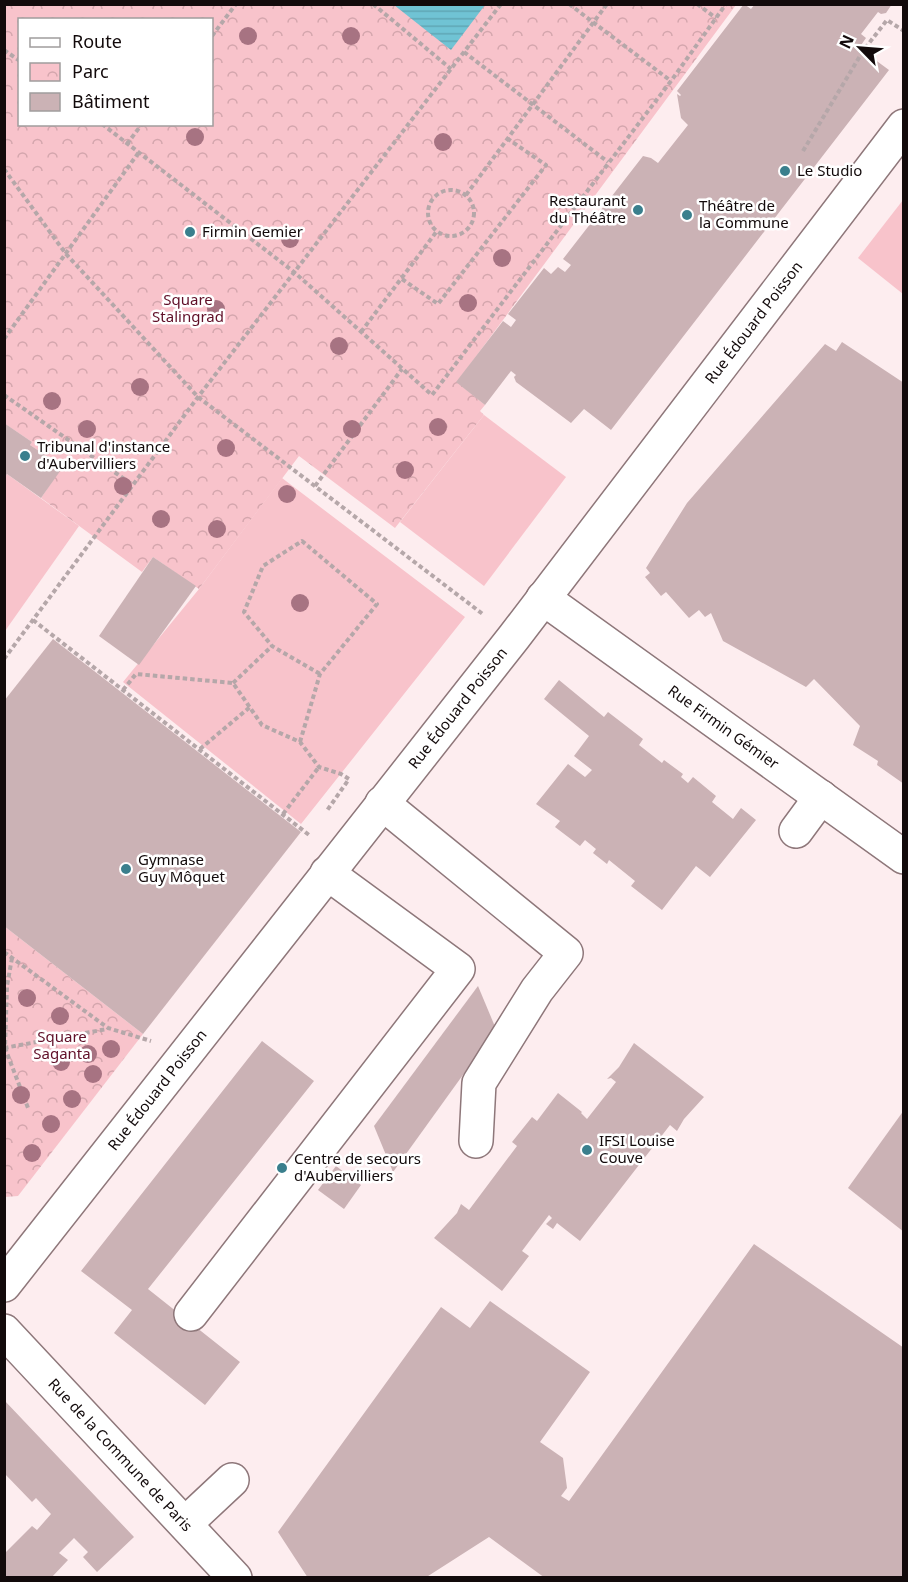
<svg xmlns="http://www.w3.org/2000/svg" width="908" height="1582" viewBox="0 0 908 1582" font-family="'Noto Sans',sans-serif">
<style>
.park{fill:url(#park-crowns);fill-rule:evenodd}
.pitch{fill:#f8c3cb}
.water{fill:url(#water-rules)}
.building{fill:#cbb2b5}
.lines{fill:none;stroke-linecap:round;stroke-linejoin:round}
.minor-casing{stroke:#8e777a;stroke-width:36}
.path{stroke:#b5a7a9;stroke-width:4;stroke-dasharray:4.5 3;stroke-linecap:butt}
.minor{stroke:#fff;stroke-width:33}
.tree{fill:#a77382}
.poi-dot{fill:#3a7f8d;stroke:#fff;stroke-width:2}
.labels{text-anchor:middle;stroke-width:5;stroke-linejoin:round;paint-order:stroke}
.poi-label{font-size:15px;fill:#120a0b;stroke:#fff;text-anchor:start}
.park-label{font-size:15px;fill:#600f28;stroke:#fff}
.street-label{font-size:15px;fill:#120a0b;stroke:#fff}
</style>
<defs>
<pattern id="park-crowns" width="20" height="18" patternUnits="userSpaceOnUse" patternTransform="scale(1.5)"><rect width="20" height="18" fill="#f8c3cb"/><path d="M2 6a3 3 0 1 1 6 0M12 15a3 3 0 1 1 6 0" fill="none" stroke="#d4a6ad"/></pattern>
<pattern id="water-rules" width="6" height="5" patternUnits="userSpaceOnUse" patternTransform="scale(1.5)"><rect width="6" height="5" fill="#70c3d4"/><path d="M0 2.5h6" fill="none" stroke="#60a6b5"/></pattern>
</defs>
<rect width="100%" height="100%" fill="#fdedef"/>
<g class="park">
<path d="M5,5H736L457,382L485,405L480,411L484,415L395,528L299,456L199,589L153,557L142,572L41,498L62,467L30,445L32,442L5,424ZM20,20H212V124H20Z"/>
<polygon points="4,926 143,1034 18,1196 5,1197"/>
</g>
<g class="pitch">
<polygon points="903,200 903,294 858,258"/>
<polygon points="484,415 566,477 484,586 400,522"/>
<polygon points="7,474 79,526 5,631 4,478"/>
<polygon points="282,478 465,617 301,824 123,682 199,589"/>
</g>
<polygon class="water" points="394,5 485,5 451,50"/>
<g class="building">
<polygon points="744,4 751,9 755,4 892,4 886,13 881,14 878,12 861,34 866,38 859,48 889,70 611,430 584,409 571,423 516,382 514,377 516,375 511,371 485,405 456,382 503,321 511,327 516,320 508,314 544,268 551,274 558,267 565,272 571,265 563,259 643,156 651,158 658,163 688,125 681,118 677,94 680,96 681,95 677,91"/>
<polygon points="842,342 904,383 904,784 877,765 878,761 853,745 860,726 814,679 806,687 723,641 711,613 705,617 699,610 689,618 666,592 661,596 645,577 650,573 646,568 687,503 825,344 836,351"/>
<polygon points="4,423 32,442 30,445 63,467 41,498 7,474 4,478"/>
<polygon points="153,557 196,586 139,665 99,636"/>
<polygon points="53,639 301,832 143,1034 4,926 4,701"/>
<polygon points="559,680 604,717 608,712 643,739 639,745 662,763 664,760 683,774 681,777 688,783 693,777 716,796 712,802 733,819 741,808 756,820 710,877 696,866 662,910 631,886 635,881 609,860 607,864 593,853 596,849 585,840 580,846 555,827 560,821 536,804 568,764 585,777 592,770 574,756 589,736 544,699"/>
<polygon points="478,986 496,1029 393,1172 374,1126"/>
<polygon points="262,1041 314,1081 148,1289 240,1362 205,1405 114,1333 132,1310 81,1271"/>
<polygon points="634,1043 704,1097 684,1119 677,1131 670,1125 580,1241 557,1223 553,1229 546,1224 552,1218 549,1215 522,1251 529,1256 502,1291 434,1238 457,1213 461,1204 469,1210 517,1146 512,1142 532,1117 537,1121 558,1093 582,1112 581,1113 587,1119 616,1082 611,1078 607,1079 619,1067"/>
<polygon points="904,1110 904,1232 848,1188"/>
<polygon points="336,1166 361,1185 344,1209 318,1190"/>
<polygon points="754,1244 904,1348 904,1578 545,1578 489,1537 425,1578 308,1578 278,1532 441,1307 470,1328 490,1301 590,1372 540,1442 563,1458 567,1488 561,1496 569,1501"/>
<polygon points="4,1400 134,1537 97,1572 83,1557 88,1552 74,1538 59,1553 68,1560 51,1578 4,1578 4,1554 32,1526 37,1530 51,1514 36,1498 32,1502 4,1473"/>
</g>
<g class="lines">
<defs>
<g id="minor">
<path id="s1" d="M543,598L904,857"/>
<polyline points="382,803 566,953 537,990 479,1083 476,1141"/>
<polyline points="796,831 821,797"/>
<path id="s2" d="M4,1285L514,637L904,126"/>
<polyline points="191,1314 458,969 327,873"/>
<path id="s3" d="M4,1331L235,1578"/>
<polyline points="185,1524 232,1480"/>
</g>
</defs>
<use href="#minor" class="minor-casing"/>
<g class="path">
<polyline points="373,4 451,69"/>
<polyline points="569,4 671,81"/>
<polyline points="697,4 716,18"/>
<polyline points="212,36 236,4"/>
<polyline points="4,50 20,61"/>
<polyline points="464,52 608,162"/>
<polyline points="102,124 294,272 432,395 671,81 726,4"/>
<polyline points="127,144 142,124"/>
<polyline points="803,151 863,51 887,20 904,31"/>
<polyline points="4,169 66,254 198,397 484,615"/>
<circle cx="451" cy="213" r="23"/>
<polyline points="466,195 607,4"/>
<polyline points="402,279 438,304 546,165 508,139"/>
<polyline points="361,332 437,231"/>
<polyline points="4,339 139,152"/>
<polyline points="4,395 133,485"/>
<polyline points="315,486 402,369"/>
<polyline points="33,620 309,835"/>
<polyline points="4,659 198,397 501,4"/>
<polyline points="233,683 272,646"/>
<polyline points="123,690 136,674 233,683 262,725 300,742 319,767 341,774 349,779 326,812"/>
<polyline points="300,742 320,674 377,604 302,541 263,566 244,612 272,646 320,674"/>
<polyline points="200,749 250,707"/>
<polyline points="283,814 319,767"/>
<polyline points="4,952 108,1028 151,1041"/>
<polyline points="12,958 7,986 5,1048 28,1108"/>
<polyline points="4,1048 107,1029"/>
</g>
<use href="#minor" class="minor"/>
</g>
<g class="tree">
<circle cx="248" cy="36" r="9"/>
<circle cx="351" cy="36" r="9"/>
<circle cx="195" cy="137" r="9"/>
<circle cx="443" cy="142" r="9"/>
<circle cx="290" cy="239" r="9"/>
<circle cx="502" cy="258" r="9"/>
<circle cx="468" cy="303" r="9"/>
<circle cx="216" cy="309" r="9"/>
<circle cx="339" cy="346" r="9"/>
<circle cx="140" cy="387" r="9"/>
<circle cx="52" cy="401" r="9"/>
<circle cx="438" cy="427" r="9"/>
<circle cx="87" cy="429" r="9"/>
<circle cx="352" cy="429" r="9"/>
<circle cx="226" cy="448" r="9"/>
<circle cx="405" cy="470" r="9"/>
<circle cx="123" cy="486" r="9"/>
<circle cx="287" cy="494" r="9"/>
<circle cx="161" cy="519" r="9"/>
<circle cx="217" cy="529" r="9"/>
<circle cx="300" cy="603" r="9"/>
<circle cx="27" cy="998" r="9"/>
<circle cx="60" cy="1016" r="9"/>
<circle cx="111" cy="1049" r="9"/>
<circle cx="88" cy="1054" r="9"/>
<circle cx="61" cy="1062" r="9"/>
<circle cx="93" cy="1074" r="9"/>
<circle cx="21" cy="1095" r="9"/>
<circle cx="72" cy="1099" r="9"/>
<circle cx="51" cy="1124" r="9"/>
<circle cx="32" cy="1153" r="9"/>
</g>
<g class="poi-dot">
<circle cx="785" cy="171" r="6"/>
<circle cx="638" cy="210" r="6"/>
<circle cx="687" cy="215" r="6"/>
<circle cx="190" cy="232" r="6"/>
<circle cx="25" cy="456" r="6"/>
<circle cx="126" cy="869" r="6"/>
<circle cx="587" cy="1150" r="6"/>
<circle cx="282" cy="1168" r="6"/>
</g>
<g class="labels">
<g class="poi-label">
<text x="797" y="176">Le Studio</text>
<text x="626" y="206" text-anchor="end">Restaurant<tspan x="626" dy="17">du Théâtre</tspan></text>
<text x="699" y="211">Théâtre de<tspan x="699" dy="17">la Commune</tspan></text>
<text x="202" y="237">Firmin Gemier</text>
<text x="37" y="452">Tribunal d'instance<tspan x="37" dy="17">d'Aubervilliers</tspan></text>
<text x="138" y="865">Gymnase<tspan x="138" dy="17">Guy Môquet</tspan></text>
<text x="599" y="1146">IFSI Louise<tspan x="599" dy="17">Couve</tspan></text>
<text x="294" y="1164">Centre de secours<tspan x="294" dy="17">d'Aubervilliers</tspan></text>
</g>
<g class="park-label">
<text x="188" y="305">Square<tspan x="188" dy="17">Stalingrad</tspan></text>
<text x="62" y="1042">Square<tspan x="62" dy="17">Saganta</tspan></text>
</g>
<g class="street-label">
<text dy="5" stroke="none"><textPath href="#s2" startOffset="1220">Rue Édouard Poisson</textPath></text>
<text dy="5" stroke="none"><textPath href="#s2" startOffset="734">Rue Édouard Poisson</textPath></text>
<text dy="5" stroke="none"><textPath href="#s1" startOffset="222">Rue Firmin Gémier</textPath></text>
<text dy="5" stroke="none"><textPath href="#s2" startOffset="248">Rue Édouard Poisson</textPath></text>
<text dy="5" stroke="none"><textPath href="#s3" startOffset="170">Rue de la Commune de Paris</textPath></text>
</g>
</g>
<rect width="908" height="1582" fill="none" stroke="#120a0b" stroke-width="12"/>
<rect x="18" y="18" width="195" height="108" fill="#ffffff" stroke="#a09d9d" stroke-width="1.5"/>
<rect x="30" y="38" width="30" height="9" fill="#ffffff" stroke="#a09d9d" stroke-width="1.5"/>
<text x="72" y="48" font-size="18" fill="#120a0b">Route</text>
<rect x="30" y="63" width="30" height="18" fill="url(#park-crowns)" stroke="#a09d9d" stroke-width="1.5"/>
<text x="72" y="78" font-size="18" fill="#120a0b">Parc</text>
<rect x="30" y="93" width="30" height="18" fill="#cbb2b5" stroke="#a09d9d" stroke-width="1.5"/>
<text x="72" y="108" font-size="18" fill="#120a0b">Bâtiment</text>
<g transform="translate(860 48) rotate(295)" stroke="#ffffff" stroke-width="4.5" paint-order="stroke">
<path d="M0-4.5L10 22L0 15L-10 22Z" fill="#120a0b"/>
<text y="-9" font-size="16" font-weight="bold" text-anchor="middle" fill="#120a0b">N</text>
</g>
</svg>
